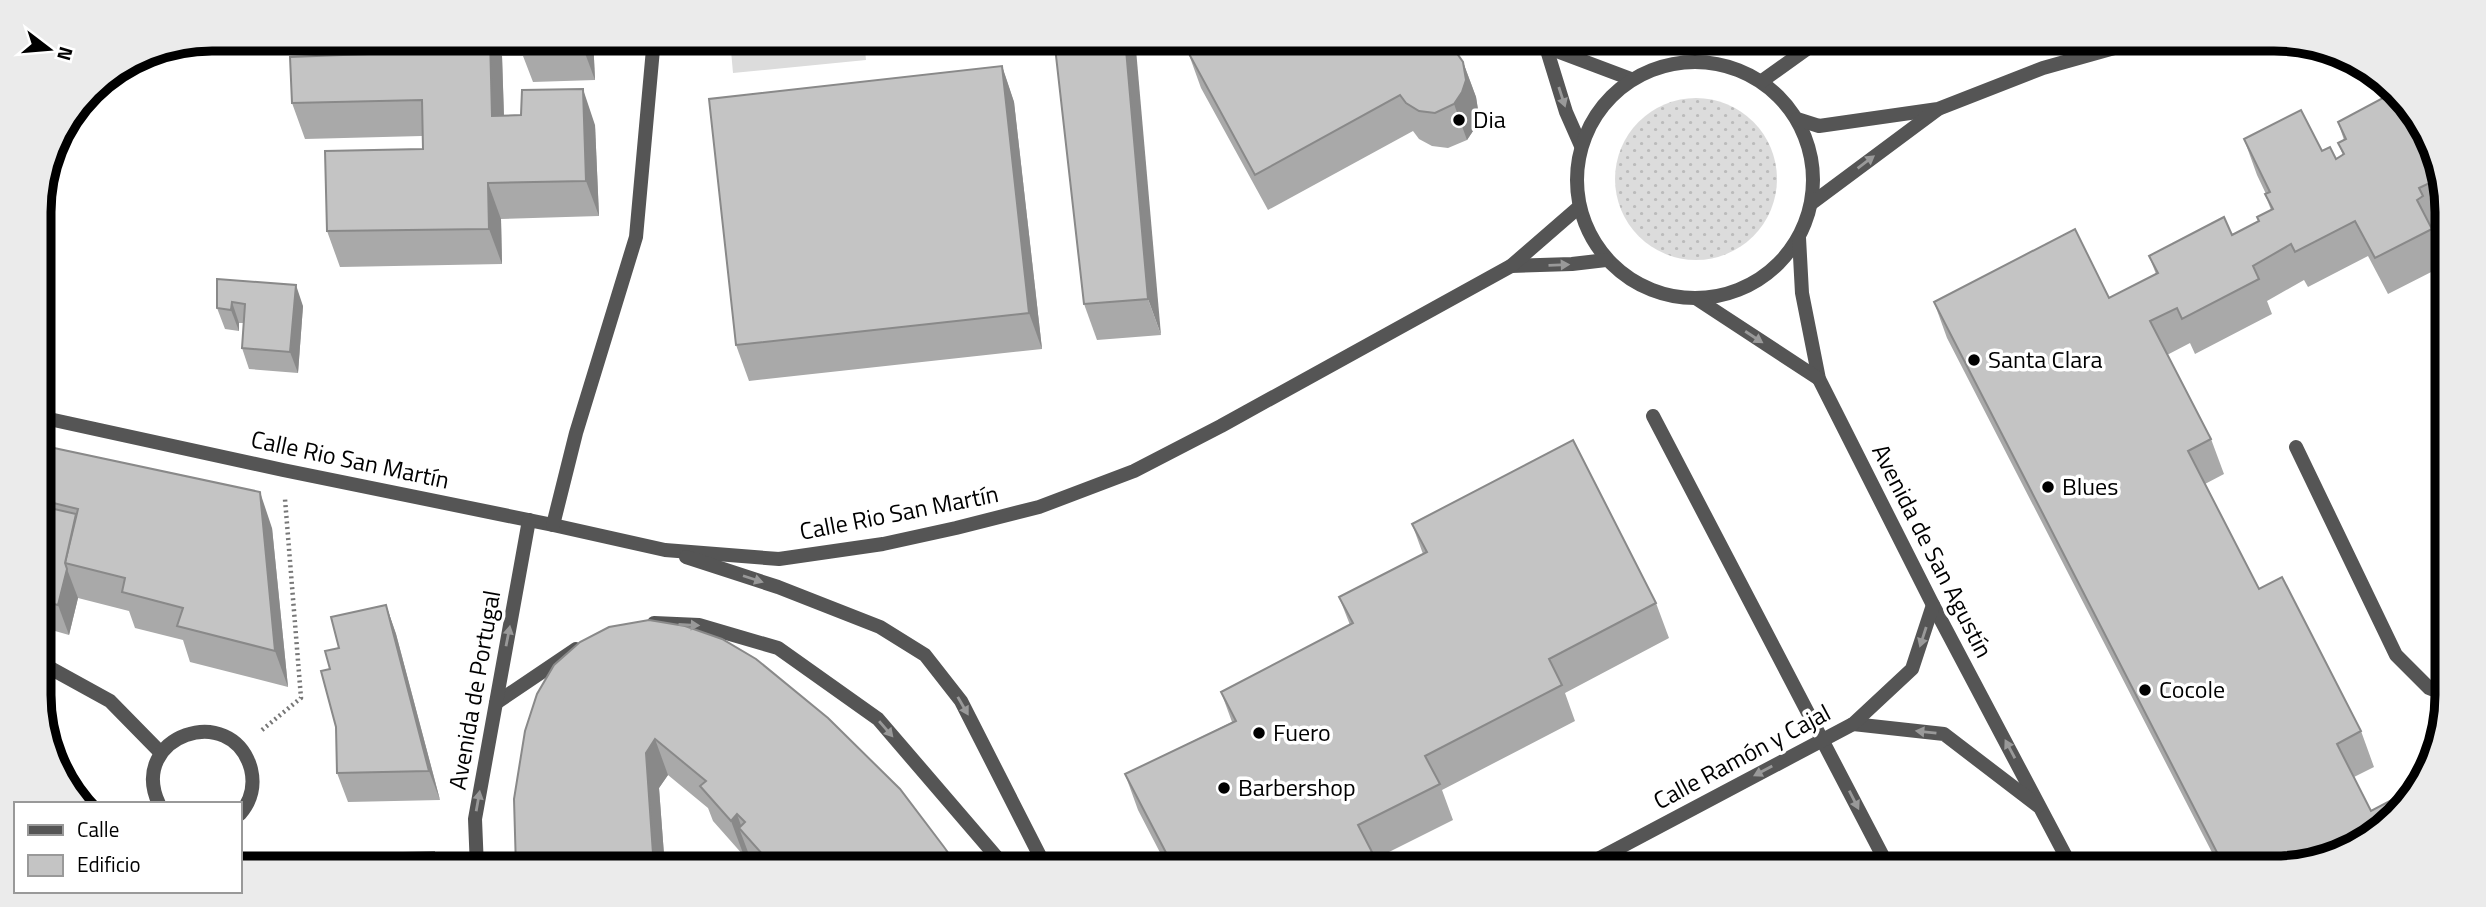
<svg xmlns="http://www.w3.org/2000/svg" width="2486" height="907" viewBox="0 0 2486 907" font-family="'Titillium Web',sans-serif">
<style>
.green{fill:url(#green-dots)}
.pitch{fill:#dcdcdc}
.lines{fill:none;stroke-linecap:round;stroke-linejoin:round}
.path{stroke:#777;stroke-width:4.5;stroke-dasharray:2 3.5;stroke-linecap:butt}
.minor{stroke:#555;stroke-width:14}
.wall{fill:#a9a9a9}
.shaded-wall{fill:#898989}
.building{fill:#c4c4c4;stroke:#898989;stroke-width:2}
.oneway{fill:#999}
.poi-dot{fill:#000;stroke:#fff;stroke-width:2.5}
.labels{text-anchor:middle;stroke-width:7;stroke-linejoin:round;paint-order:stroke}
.poi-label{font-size:24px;fill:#000;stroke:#fff;text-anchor:start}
.street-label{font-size:24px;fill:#000;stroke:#fff}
.rim{fill:none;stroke:#000;stroke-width:9}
</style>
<defs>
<pattern id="green-dots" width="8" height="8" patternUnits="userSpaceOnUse" patternTransform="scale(1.75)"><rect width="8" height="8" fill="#dcdcdc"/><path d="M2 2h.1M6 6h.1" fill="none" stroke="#bbb" stroke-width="1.8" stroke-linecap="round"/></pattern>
</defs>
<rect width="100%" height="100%" fill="#fff"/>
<circle class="green" cx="1696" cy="179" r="81"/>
<polygon class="pitch" points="730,39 864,39 866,60 733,73"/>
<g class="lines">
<polyline class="path" points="262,730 301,698 285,499"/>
<g class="minor">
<polyline points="1539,38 1546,47 1566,112 1581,146"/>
<polyline points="1546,47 1631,79"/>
<circle cx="1695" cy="180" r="118"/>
<polyline points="1762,81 1822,38"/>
<polyline points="1797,119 1819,126 1938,109 2043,68 2150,38"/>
<polyline points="1812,203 1937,110"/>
<polyline points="1799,238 1802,293 1819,379 1933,605 2072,868"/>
<polyline points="1511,266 1572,264 1606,260"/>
<polyline points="1697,299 1819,379"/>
<polyline points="1653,416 1889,868"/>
<polyline points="40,417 283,470 553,525 665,550 779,559 883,544 956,528 1039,507 1134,471 1221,426 1511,266 1579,207"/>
<polyline points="2296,447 2396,655 2429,688 2439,692"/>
<polyline points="553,525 576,433 636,237 654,38"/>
<polyline points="686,557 778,587 880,627 925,655 961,701 1046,868"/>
<polyline points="654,623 699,625 778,648 878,719 1006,868"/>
<polyline points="41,663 110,701 161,753"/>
<polyline points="496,703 576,649"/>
<polyline points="1853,724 1944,734 2038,806"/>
<path d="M159,804C127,736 232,700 251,769C255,786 251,801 240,814"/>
<polyline points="477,868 475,819 529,520"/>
<polyline points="1581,868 1853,724 1912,669 1933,605"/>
</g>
</g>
<g class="wall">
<polygon points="421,38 593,38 595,80 533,82 523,56 502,56 504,115 595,125 599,216 501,219 502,264 340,267 327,231 423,149 422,136 305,139 292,103 421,52"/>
<polygon points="1054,38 1161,335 1097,340 1084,304"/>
<polygon points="1188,52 1463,62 1476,97 1479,116 1475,128 1467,140 1448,148 1432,146 1419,139 1413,131 1268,210 1201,88"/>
<polygon points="1002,66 1014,102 1042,349 749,381 736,345"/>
<polygon points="2405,98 2440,176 2435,178 2446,206 2446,217 2433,223 2436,232 2433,233 2445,265 2388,294 2368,256 2308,287 2304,280 2267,301 2272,314 2195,354 2190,343 2167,355 2211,439 2224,474 2205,484 2259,589 2361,731 2374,767 2354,777 2285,868 2220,868 1947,338 1934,302 2109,298 2156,274 2149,256 2232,235 2259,221 2271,210 2265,194 2266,194 2257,175 2244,139 2322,151 2336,159 2343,155 2338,143 2344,140 2338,122 2398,99"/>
<polygon points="217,279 303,306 298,373 249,369 242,348 244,323 239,323 239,331 225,329 217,308"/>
<polygon points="40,445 272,528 288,687 190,662 183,640 135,628 129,611 78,598 69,635 41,627"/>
<polygon points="1412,524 1656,603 1669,638 1565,693 1575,721 1442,790 1453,820 1375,859 1378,868 1168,868 1138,810 1125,774 1232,722 1221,692 1350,625 1339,597 1423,554"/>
<polygon points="386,605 396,634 440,800 348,802 337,773 336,727 330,669"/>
<polygon points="554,665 959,868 756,868 752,864 748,852 744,856 713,821 708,808 668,775 659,788 665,868 516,868"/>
</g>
<g class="shaded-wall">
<polygon points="490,38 496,38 502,56 505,151 492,116"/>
<polygon points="581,38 593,38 595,80 582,45"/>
<polygon points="1125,38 1135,38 1161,335 1148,299"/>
<polygon points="1463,62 1476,97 1479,116 1475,128 1467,140 1454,104"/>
<polygon points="1002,66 1014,102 1042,349 1029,313"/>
<polygon points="583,89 595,125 599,216 586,181"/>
<polygon points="488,183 501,219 502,264 489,229"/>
<polygon points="296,285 303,306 298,373 290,352"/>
<polygon points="232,302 239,323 239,331 231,310"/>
<polygon points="260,492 272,528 288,687 275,651"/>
<polygon points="67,569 78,598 69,635 58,605"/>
<polygon points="386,605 396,634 440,800 429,771"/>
<polygon points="655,739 668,775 659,788 665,868 654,868 646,753"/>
<polygon points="737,814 744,834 739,828 748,852 744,856 731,821"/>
<polygon points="434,852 440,868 435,868"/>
<polygon points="778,856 782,868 773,868 772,865"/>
</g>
<g class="building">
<polygon points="421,38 490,38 492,116 521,115 522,90 583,89 586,181 488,183 489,229 327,231 325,151 423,149 422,100 292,103 290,57 421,52"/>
<polygon points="520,38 581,38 582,45 520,47"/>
<polygon points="1054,38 1125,38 1148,299 1084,304"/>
<polygon points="1214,38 1446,38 1463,62 1466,80 1462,92 1454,104 1435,113 1419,111 1406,103 1400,95 1255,175 1188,52"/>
<polygon points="1002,66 1029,313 736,345 709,99"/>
<polygon points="2394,92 2398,99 2403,97 2405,98 2424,141 2418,145 2436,180 2419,188 2423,196 2417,200 2432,229 2375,258 2355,221 2295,252 2291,244 2253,266 2259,279 2182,319 2177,308 2150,321 2211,439 2188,451 2259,589 2282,577 2361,731 2337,744 2371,811 2409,791 2379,833 2285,868 2225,868 1934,302 2075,229 2109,298 2158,273 2149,256 2224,217 2232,235 2259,221 2257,217 2273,209 2265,194 2270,192 2244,139 2301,110 2322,151 2330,147 2336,159 2344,154 2338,143 2346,139 2338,122"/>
<polygon points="217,279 296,285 290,352 242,348 245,304 232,302 231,310 217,308"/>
<polygon points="1573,440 1656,603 1549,659 1562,685 1425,756 1440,784 1358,825 1372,852 1341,868 1174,868 1125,774 1236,721 1221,692 1353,623 1339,597 1427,552 1412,524"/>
<polygon points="40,445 260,492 275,651 177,626 183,608 122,592 125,578 65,563 78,509 41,500"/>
<polygon points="41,506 76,514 65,563 67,569 58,605 41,601"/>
<polygon points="386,605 429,771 337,773 336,727 321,671 330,669 325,651 339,648 331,617"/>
<polygon points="649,620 685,626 722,639 756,659 828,718 900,789 944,847 959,868 783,868 787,865 778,856 772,865 739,828 745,822 737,814 731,821 700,786 706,781 655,739 646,753 654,868 516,868 514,799 525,731 537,694 554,665 580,642 609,627"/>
<polygon points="47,739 60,756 72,777 79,798 76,799"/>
<polygon points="434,852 435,868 372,868 372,854"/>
</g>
<defs><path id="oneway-solid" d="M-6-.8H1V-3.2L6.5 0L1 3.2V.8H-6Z" transform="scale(1.75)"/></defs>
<g class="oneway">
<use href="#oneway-solid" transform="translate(1562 97) rotate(72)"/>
<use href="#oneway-solid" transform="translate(1866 162) rotate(-37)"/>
<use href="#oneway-solid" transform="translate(1559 265) rotate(-2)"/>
<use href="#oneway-solid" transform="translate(1754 337) rotate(33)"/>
<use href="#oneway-solid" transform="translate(753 579) rotate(18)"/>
<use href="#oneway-solid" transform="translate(689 625) rotate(3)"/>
<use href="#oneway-solid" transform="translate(508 636) rotate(-79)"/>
<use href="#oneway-solid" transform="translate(1923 637) rotate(108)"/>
<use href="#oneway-solid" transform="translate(963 706) rotate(60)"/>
<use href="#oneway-solid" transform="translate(886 729) rotate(49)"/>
<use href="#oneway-solid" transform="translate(1926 732) rotate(-174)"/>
<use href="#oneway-solid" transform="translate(2010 749) rotate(-118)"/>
<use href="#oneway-solid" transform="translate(1763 771) rotate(152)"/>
<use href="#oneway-solid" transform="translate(1854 800) rotate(63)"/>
<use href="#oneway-solid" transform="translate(478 801) rotate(-80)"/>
</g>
<g class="poi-dot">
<circle cx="1459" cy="120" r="7"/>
<circle cx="1974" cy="360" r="7"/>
<circle cx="2048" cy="487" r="7"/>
<circle cx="2145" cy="690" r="7"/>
<circle cx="1259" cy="733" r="7"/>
<circle cx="1224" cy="788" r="7"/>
</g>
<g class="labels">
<g class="poi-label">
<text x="1473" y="128">Dia</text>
<text x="1988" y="368">Santa Clara</text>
<text x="2062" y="495">Blues</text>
<text x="2159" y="698">Cocole</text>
<text x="1273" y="741">Fuero</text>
<text x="1238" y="796">Barbershop</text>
</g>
<g class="street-label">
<text transform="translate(350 460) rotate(12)" y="8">Calle Rio San Martín</text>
<text transform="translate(899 513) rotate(-11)" y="8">Calle Rio San Martín</text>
<text transform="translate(1932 551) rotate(63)" y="8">Avenida de San Agustín</text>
<text transform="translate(475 690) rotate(-80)" y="8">Avenida de Portugal</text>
<text transform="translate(1742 757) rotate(-28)" y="8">Calle Ramón y Cajal</text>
</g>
</g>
<path d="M0 0H2486V907H0ZM212 51H2274A161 161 0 0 1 2435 212V695A161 161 0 0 1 2274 856H212A161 161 0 0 1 51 695V212A161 161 0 0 1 212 51Z" fill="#ebebeb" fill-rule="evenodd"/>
<path class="rim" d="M212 51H2274A161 161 0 0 1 2435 212V695A161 161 0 0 1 2274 856H212A161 161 0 0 1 51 695V212A161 161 0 0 1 212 51Z"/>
<rect x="14" y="802" width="228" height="91" fill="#ffffff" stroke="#999999" stroke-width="2"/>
<rect x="28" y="825" width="35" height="10" fill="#555555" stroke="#999999" stroke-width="2"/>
<text x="77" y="837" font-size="21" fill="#000000">Calle</text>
<rect x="28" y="855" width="35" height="21" fill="#c4c4c4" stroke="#999999" stroke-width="2"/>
<text x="77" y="872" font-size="21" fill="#000000">Edificio</text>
<g transform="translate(49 49) rotate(106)" stroke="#ffffff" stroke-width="5" paint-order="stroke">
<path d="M0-5L12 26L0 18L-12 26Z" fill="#000000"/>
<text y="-10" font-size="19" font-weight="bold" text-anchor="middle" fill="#000000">N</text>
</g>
</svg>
